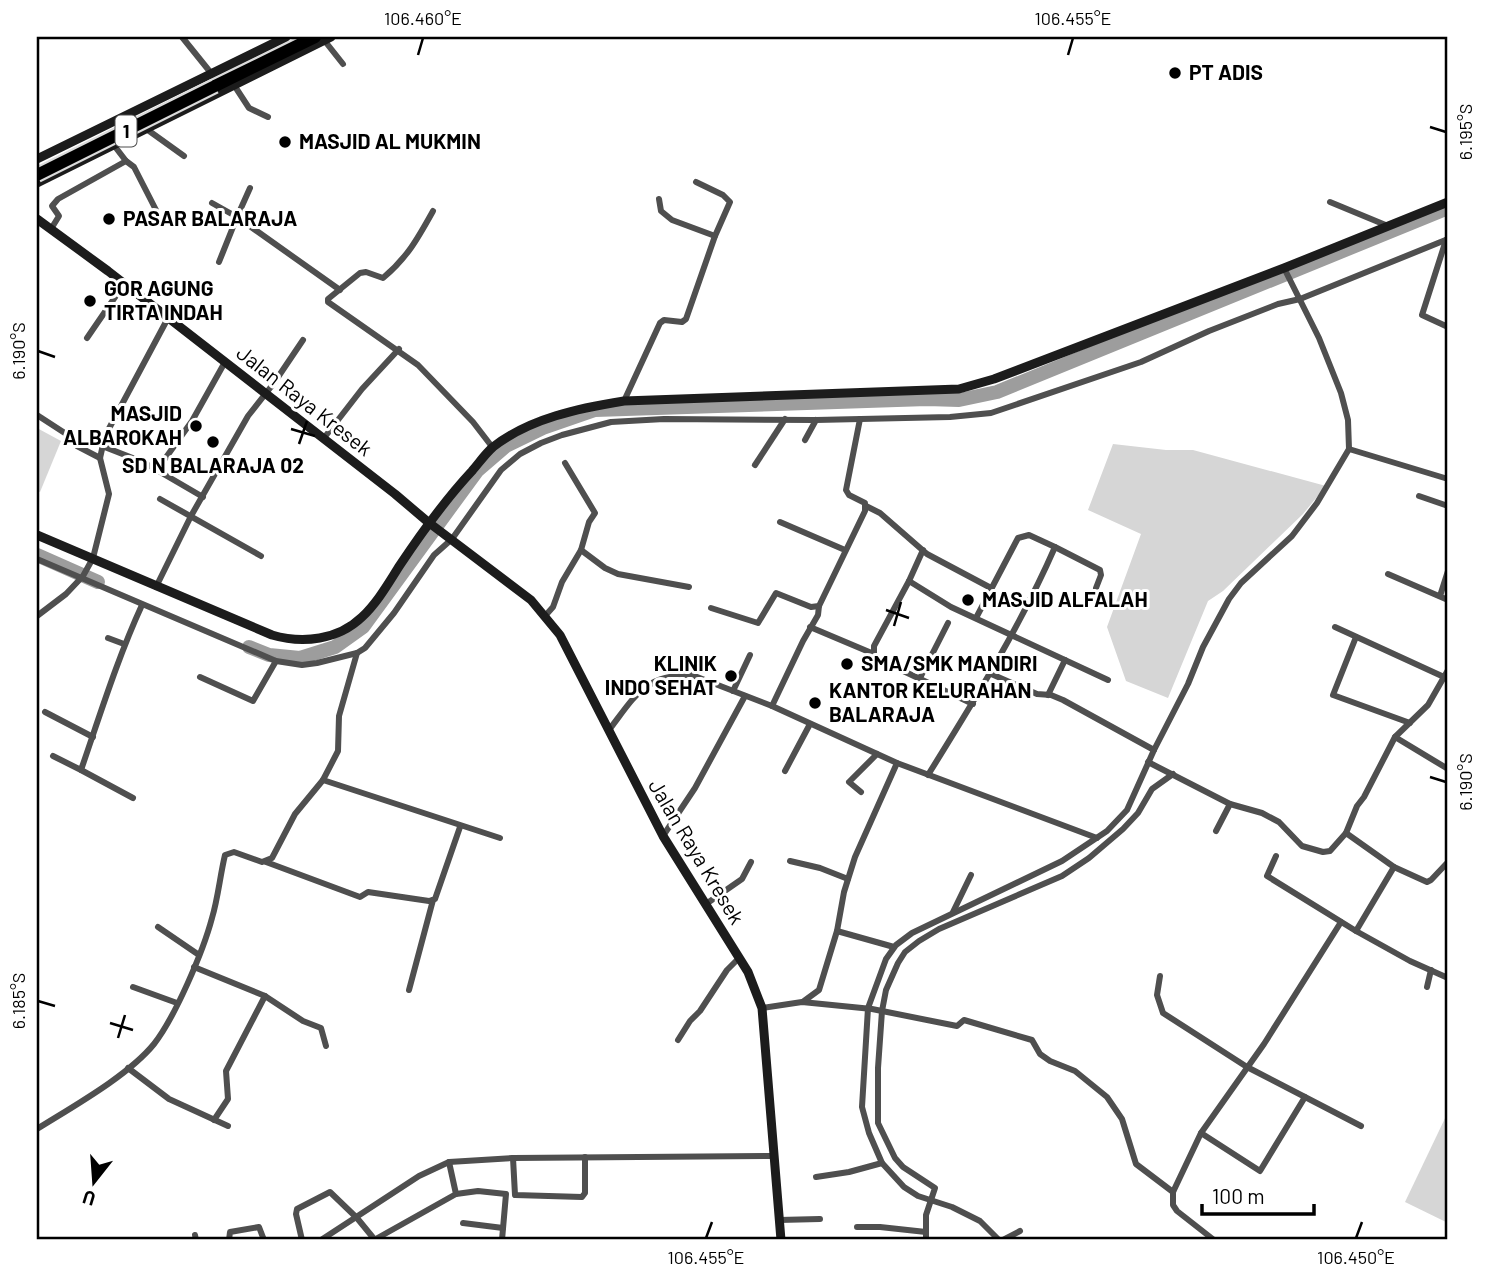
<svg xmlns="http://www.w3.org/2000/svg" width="1485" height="1277" viewBox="0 0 1485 1277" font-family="Barlow,sans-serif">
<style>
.green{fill:#d6d6d6}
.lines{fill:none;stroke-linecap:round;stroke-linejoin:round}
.river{stroke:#9d9d9d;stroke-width:14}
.highway-casing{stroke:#dbdbdb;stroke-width:16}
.street{stroke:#4f4f4f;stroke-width:6}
.secondary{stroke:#1c1c1c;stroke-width:9}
.highway{stroke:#000;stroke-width:12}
.highway-bridge-casing{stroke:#dbdbdb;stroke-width:16;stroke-linecap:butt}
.highway-bridge{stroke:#000;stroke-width:12}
.ticks{fill:none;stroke:#000;stroke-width:2.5}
.poi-dot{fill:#000;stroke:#fff;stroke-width:2.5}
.labels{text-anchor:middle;stroke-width:6;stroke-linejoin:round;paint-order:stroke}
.shield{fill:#fff;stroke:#4c4c4c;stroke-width:2}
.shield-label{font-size:19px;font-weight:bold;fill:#000}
.poi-label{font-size:21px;font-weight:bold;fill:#000;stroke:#fff;text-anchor:start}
.street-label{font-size:21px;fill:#000;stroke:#fff}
.neatline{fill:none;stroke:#000;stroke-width:2.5}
.ticks-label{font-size:18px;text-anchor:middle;fill:#000}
</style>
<rect width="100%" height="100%" fill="#fff"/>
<g class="green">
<polygon points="37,428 61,441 40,492 37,491"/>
<polygon points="1113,444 1166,450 1193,450 1326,486 1303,514 1223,591 1208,601 1168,698 1126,681 1107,627 1141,534 1088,510"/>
<polygon points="1448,1112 1448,1223 1405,1202"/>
</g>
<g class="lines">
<g class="river">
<polyline points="37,555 98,582"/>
<polyline points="249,647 269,655 300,658 335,647 363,627 477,471 506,446 543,428 595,410 927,399 959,400 997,392 1448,208"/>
</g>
<defs>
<polyline id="highway" points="215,86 315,37"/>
</defs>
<use href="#highway" class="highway-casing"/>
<g class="street">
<polyline points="182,37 211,73"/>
<polyline points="324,40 343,64"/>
<polyline points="234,85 249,108 268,117"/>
<polyline points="145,128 184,156"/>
<polyline points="113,144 126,161 134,167 156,210"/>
<polyline points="250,188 237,217 340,290"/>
<polyline points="659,199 661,211 672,220 715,236"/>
<polyline points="1330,202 1388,226"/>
<polyline points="212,203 237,217 219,262"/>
<path d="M433,211C418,238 407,258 383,278L366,272L360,273L328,299V302L418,365L473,422L493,448"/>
<polyline points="51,229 59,216 52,206 58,199 126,161"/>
<polyline points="1446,240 1422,315 1448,327"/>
<polyline points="87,338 124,284"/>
<polyline points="624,401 660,323 664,320 682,322 686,319 715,236 730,202 723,195 696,182"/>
<polyline points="37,415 74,439 77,446 100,458"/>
<polyline points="324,438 362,389 399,349"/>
<polyline points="805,440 816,420"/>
<polyline points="102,446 143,462 203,497"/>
<polyline points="1349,449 1448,479"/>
<polyline points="755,465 785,419"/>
<polyline points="157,470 192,421 225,362"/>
<polyline points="1419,496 1448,506"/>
<polyline points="160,499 261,556"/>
<polyline points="866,506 880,513 927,554 991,588"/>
<polyline points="780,522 845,550"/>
<polyline points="581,550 605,568 618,574 689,587"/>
<polyline points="37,559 276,661 302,665 317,663 357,653 365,648 394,613 434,555 452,539 501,470 520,454 541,443 562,435 611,422 664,419 816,420 950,417 991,413 1141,362 1209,331 1278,304 1300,299 1448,239"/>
<polyline points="1388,574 1448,600"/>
<polyline points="909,581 923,550"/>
<polyline points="156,587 191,516 248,416 274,383 303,340"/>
<polyline points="1440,596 1448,571"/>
<polyline points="711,608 758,623 776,593 811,607 819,606 865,511 865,503 849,495 846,490 860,419"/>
<polyline points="37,616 66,594 83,576 93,558 109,494 100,458 105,436 168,318"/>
<polyline points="545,616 553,607 562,582 581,550 589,522 595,513 565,463"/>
<polyline points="976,618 1018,538 1029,535 1055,547"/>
<polyline points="810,627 874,654"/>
<polyline points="1335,627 1444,677"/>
<polyline points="1356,637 1333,695 1410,723"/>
<polyline points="108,638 124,644"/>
<polyline points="357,653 339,716 338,751 323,780 500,838"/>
<polyline points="989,673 1037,694 1051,695 1063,700 1154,750"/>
<polyline points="200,677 253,701 276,661"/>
<polyline points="920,678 948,623"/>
<polyline points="733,691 750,655"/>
<polyline points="1048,695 1065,660"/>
<polyline points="973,704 880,660 874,654 874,646 909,581 951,607 1108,680"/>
<polyline points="772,706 803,641 818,615 819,606"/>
<polyline points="45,712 93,737"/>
<path d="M609,730C635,696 645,674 692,675L772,706L897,763L1097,838"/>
<polyline points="1395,737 1448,769"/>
<path d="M53,756L81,770C100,715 118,657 142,605"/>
<polyline points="1148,762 1230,804 1262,813 1279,822 1302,846 1323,852 1330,851 1346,833 1394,867 1356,931 1410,961 1448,978"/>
<polyline points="81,770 133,798"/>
<polyline points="785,771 810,724"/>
<path d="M928,775C974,701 1020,627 1055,547L1100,570L1101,575L1096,588"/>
<polyline points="861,792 849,782 877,754"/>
<polyline points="1216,831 1230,804"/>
<polyline points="1346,833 1357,806 1364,797 1395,737 1428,705 1448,670"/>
<polyline points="663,836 695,788 745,696"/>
<polyline points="1276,856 1267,876 1356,931"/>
<polyline points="790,861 820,868 848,879"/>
<polyline points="266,862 360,897 368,892 429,901 435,899 460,827"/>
<polyline points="1394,867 1427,882 1431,880 1448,862"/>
<polyline points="706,904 742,879 751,862"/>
<polyline points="953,912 971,875"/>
<polyline points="158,927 199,955"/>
<polyline points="837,931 894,947"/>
<polyline points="194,967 265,996 303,1021 321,1028 326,1046"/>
<polyline points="1160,976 1157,995 1163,1013 1247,1067 1361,1126"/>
<polyline points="133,987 177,1003"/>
<polyline points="1427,987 1431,970"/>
<polyline points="409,990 433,900"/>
<polyline points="804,1001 819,990 837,931 844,892 855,857 897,763"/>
<polyline points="762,1008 802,1002 872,1009 957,1026 964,1020 1032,1040 1040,1054 1050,1061 1075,1071 1107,1097 1122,1119 1136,1164 1173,1192"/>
<polyline points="678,1040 690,1021 700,1011 727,970 739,958"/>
<polyline points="128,1068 169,1099 228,1126"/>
<polyline points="214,1120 228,1099 226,1071 265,996"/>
<path d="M37,1129C72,1107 128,1076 154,1044C175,1017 203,952 212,918C218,898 220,876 225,855L234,852L262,862L272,858L295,814L323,780"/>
<polyline points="1201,1133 1260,1171 1305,1097"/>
<polyline points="513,1158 515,1195 582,1197 585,1193 585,1157"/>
<polyline points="816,1177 849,1172 882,1163"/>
<polyline points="456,1194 478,1191 506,1194 502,1240"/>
<polyline points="779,1220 820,1219"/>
<polyline points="463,1223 503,1228"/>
<polyline points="857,1227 880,1227 926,1232"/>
<polyline points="195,1235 196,1240"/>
<polyline points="229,1240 230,1232 259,1227 264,1240"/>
<polyline points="302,1240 296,1214 297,1209 330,1192 357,1218 375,1240"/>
<polyline points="321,1240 419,1176 449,1162 513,1158 775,1156"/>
<polyline points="374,1240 456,1194 449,1162"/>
<polyline points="926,1240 926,1215 935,1188 903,1167 895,1158 878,1123 878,1068 882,1011 886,990 898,963 905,952 919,941 939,929 1062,876 1089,858 1123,829 1138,813 1152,789 1173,774"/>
<polyline points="999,1240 980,1221 952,1207 918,1196 904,1187 882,1163 869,1133 862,1107 868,1008 886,959 896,945 912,933 1062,861 1107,831 1127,810 1154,750 1188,684 1203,647 1229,599 1241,583 1292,536 1317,503 1349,449 1348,420 1341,393 1319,338 1284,268"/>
<polyline points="1003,1240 1020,1231"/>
<polyline points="1214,1240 1177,1211 1173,1205 1173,1192 1201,1133 1264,1044 1341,922"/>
</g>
<g class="secondary">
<polyline points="37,159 286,37"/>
<polyline points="37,183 331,37"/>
<polyline points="37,219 108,271 395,494 428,522 531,600 560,635 663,836 748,972 762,1008 781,1240"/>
<path d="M37,535L272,635C303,644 338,640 362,617C378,602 389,582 400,565C422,532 445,500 472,471C479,463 485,454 493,447C530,418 580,408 624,401L959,389L994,379L1284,268L1448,202"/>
</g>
<use href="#highway" class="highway"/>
<defs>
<polyline id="highway-bridge" points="37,175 215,86"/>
</defs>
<use href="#highway-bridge" class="highway-bridge-casing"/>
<use href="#highway-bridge" class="highway-bridge"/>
</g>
<path class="ticks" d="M418,55L423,38M1068,55L1073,38M1430,127L1446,132M38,351L55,357M291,429L315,436M299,444L307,421M886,610L909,618M894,626L901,602M1430,777L1446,782M38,1001L55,1006M110,1023L133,1030M118,1038L125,1015M706,1238L712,1222M1356,1238L1362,1222"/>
<g class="poi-dot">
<circle cx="1175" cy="73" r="7"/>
<circle cx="285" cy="142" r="7"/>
<circle cx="109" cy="219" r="7"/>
<circle cx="90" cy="301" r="7"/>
<circle cx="196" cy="426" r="7"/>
<circle cx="213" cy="442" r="7"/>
<circle cx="968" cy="600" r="7"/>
<circle cx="847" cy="664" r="7"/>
<circle cx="731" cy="676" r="7"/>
<circle cx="815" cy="703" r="7"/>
</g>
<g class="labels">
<rect class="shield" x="115.5" y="115.5" width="21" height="31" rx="5"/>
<g class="shield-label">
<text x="126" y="138">1</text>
</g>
<g class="poi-label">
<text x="1189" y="80">PT ADIS</text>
<text x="299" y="149">MASJID AL MUKMIN</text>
<text x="123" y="226">PASAR BALARAJA</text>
<text x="104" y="296">GOR AGUNG<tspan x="104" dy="24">TIRTA INDAH</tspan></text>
<text x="182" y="421" text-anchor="end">MASJID<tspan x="182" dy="24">ALBAROKAH</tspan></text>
<text x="213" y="473" text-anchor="middle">SD N BALARAJA 02</text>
<text x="982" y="607">MASJID ALFALAH</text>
<text x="717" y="671" text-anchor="end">KLINIK<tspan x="717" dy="24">INDO SEHAT</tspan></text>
<text x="861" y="671">SMA/SMK MANDIRI</text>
<text x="829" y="698">KANTOR KELURAHAN<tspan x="829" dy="24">BALARAJA</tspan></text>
</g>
<g class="street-label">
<text transform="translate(304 401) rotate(38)" y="7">Jalan Raya Kresek</text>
<text transform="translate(696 852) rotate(59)" y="7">Jalan Raya Kresek</text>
</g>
</g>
<rect width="1485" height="1277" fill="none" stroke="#ffffff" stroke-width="77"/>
<g transform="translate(94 1182) rotate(197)" stroke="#ffffff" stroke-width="5" paint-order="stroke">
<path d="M0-5L12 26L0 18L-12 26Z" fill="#000000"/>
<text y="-10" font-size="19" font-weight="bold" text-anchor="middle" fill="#000000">U</text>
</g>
<path d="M1202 1204v10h112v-10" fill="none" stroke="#000000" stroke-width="3.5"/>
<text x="1212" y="1204" font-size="21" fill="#000000" stroke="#ffffff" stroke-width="5" paint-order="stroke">100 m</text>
<rect x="38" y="38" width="1408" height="1200" class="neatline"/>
<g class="ticks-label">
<text x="423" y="25">106.460°E</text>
<text x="1073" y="25">106.455°E</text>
<text transform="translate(1466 132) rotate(-90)" y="6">6.195°S</text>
<text transform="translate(19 351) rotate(-90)" y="6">6.190°S</text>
<text transform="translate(1466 782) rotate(-90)" y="6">6.190°S</text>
<text transform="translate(19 1001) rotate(-90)" y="6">6.185°S</text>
<text x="706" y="1264">106.455°E</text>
<text x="1356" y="1264">106.450°E</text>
</g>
</svg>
